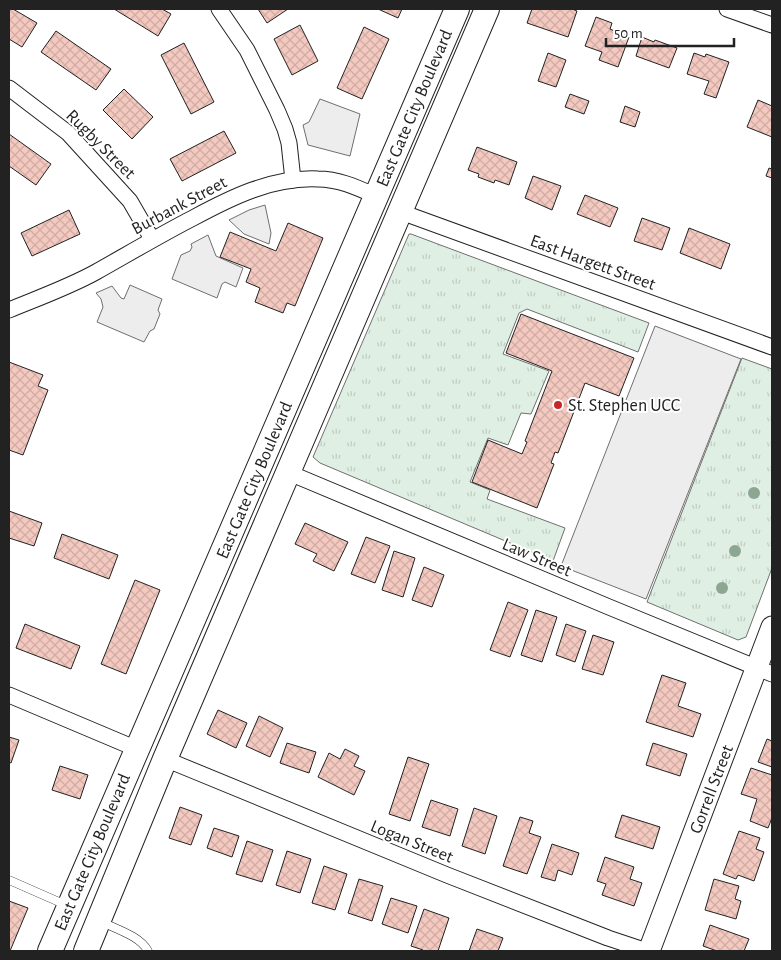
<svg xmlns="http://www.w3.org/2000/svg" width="781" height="960" viewBox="0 0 781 960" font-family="'Alegreya Sans',sans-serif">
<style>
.grass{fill:url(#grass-tufts);stroke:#6f6f6f}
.parking{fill:#ededed;stroke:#6f6f6f}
.building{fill:url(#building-cross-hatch);stroke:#222}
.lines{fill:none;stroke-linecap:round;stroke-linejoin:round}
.lane-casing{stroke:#222;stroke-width:9}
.street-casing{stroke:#222;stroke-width:17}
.secondary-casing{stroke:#222;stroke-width:23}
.primary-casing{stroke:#222;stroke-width:26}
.lane{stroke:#fff;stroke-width:8}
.street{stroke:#fff;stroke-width:15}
.secondary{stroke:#fff;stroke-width:21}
.primary{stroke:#fff;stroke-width:24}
.tree{fill:#8da692}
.poi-dot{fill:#c62828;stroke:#fff;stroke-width:2}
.labels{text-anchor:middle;stroke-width:4;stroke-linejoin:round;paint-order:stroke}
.street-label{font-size:18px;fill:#222;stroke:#fff}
.poi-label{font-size:18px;fill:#222;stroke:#fff;text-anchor:start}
</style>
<defs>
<pattern id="grass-tufts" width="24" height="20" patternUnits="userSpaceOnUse" patternTransform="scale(1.25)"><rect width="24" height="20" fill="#e0efe3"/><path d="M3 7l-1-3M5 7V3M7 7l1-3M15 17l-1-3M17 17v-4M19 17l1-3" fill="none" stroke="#c0cdc2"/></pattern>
<pattern id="building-cross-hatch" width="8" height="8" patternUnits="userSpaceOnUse" patternTransform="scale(1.25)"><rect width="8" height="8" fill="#f3c9c0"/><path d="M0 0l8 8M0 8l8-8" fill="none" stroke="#d0aca5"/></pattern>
</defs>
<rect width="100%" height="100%" fill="#fff"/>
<g class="grass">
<polygon points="409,234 411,234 649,323 638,352 527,309 519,313 503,354 549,371 531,414 521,413 508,445 488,438 470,482 490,490 487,499 565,528 553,561 320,463 313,457"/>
<polygon points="742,358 772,369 772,568 746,637 738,640 647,602"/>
</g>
<g class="parking">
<polygon points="320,99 360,114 350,156 308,145 303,125 309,122"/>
<polygon points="265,205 271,233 269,244 244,234 229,220 249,210"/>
<polygon points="208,235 216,256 243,268 236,287 225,282 222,284 217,298 172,279 181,255 190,251 192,247 191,244"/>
<polygon points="130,285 162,299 158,310 160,314 154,329 150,331 144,342 97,322 103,307 101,299 96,293 112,286 121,298 124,299"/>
<polygon points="655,326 741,359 646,599 561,566"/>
</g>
<g class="building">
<polygon points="9,9 13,9 37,23 22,47 9,39"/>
<polygon points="114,9 162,9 171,14 158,36"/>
<polygon points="258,9 288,9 267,23"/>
<polygon points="378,9 402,9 398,18"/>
<polygon points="532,9 572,9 577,11 568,37 527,23"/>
<polygon points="596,17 612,23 610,29 629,37 618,67 599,60 602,52 585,46"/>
<polygon points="300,25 318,61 292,75 274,39"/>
<polygon points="364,27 389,39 362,99 337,88"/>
<polygon points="56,31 111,69 96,90 41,52"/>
<polygon points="642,37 654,42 655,40 677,48 669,68 636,56"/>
<polygon points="184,43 214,102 191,114 161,55"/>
<polygon points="548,53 566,60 556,87 538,81"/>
<polygon points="694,53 705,57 706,54 729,62 716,98 704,94 709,81 687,74"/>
<polygon points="124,89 153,117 132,139 103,110"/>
<polygon points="570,94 589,101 584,114 565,107"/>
<polygon points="758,100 772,106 772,137 747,127"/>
<polygon points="625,106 640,112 635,127 620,122"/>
<polygon points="224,131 236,153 182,181 170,159"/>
<polygon points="9,134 51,164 36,185 9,166"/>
<polygon points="477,147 517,162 509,185 495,180 494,183 478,177 479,174 468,170"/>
<polygon points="769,168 772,169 772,178 766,176"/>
<polygon points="533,176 561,186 552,210 525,198"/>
<polygon points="585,195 618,208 610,227 577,214"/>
<polygon points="69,210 80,234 32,256 21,233"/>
<polygon points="642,218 670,228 662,250 634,241"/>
<polygon points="288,223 323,238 295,306 287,303 283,313 255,302 260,288 246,282 251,269 220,257 230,232 276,251"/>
<polygon points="689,228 730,244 721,269 680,253"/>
<polygon points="521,314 634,358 619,396 585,383 558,453 555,452 551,463 554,464 537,508 472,482 488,440 522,454 527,442 525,441 552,371 506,353"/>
<polygon points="9,362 43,375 38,386 48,390 23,455 9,450"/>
<polygon points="9,511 42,523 34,546 9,538"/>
<polygon points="305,523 348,542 334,571 313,561 317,554 295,544"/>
<polygon points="62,534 118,555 109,579 54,558"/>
<polygon points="366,537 390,546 375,583 351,574"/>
<polygon points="394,551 415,558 403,597 382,590"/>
<polygon points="424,567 444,575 432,607 412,600"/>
<polygon points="135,580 160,590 126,674 101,664"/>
<polygon points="508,602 528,610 510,657 490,650"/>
<polygon points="536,610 557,617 542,662 521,655"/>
<polygon points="25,624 80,646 71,669 16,648"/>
<polygon points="566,624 586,631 575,662 556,655"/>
<polygon points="593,635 614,642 603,675 582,669"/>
<polygon points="662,675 686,683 678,706 701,714 693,737 646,722"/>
<polygon points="218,710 247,723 236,748 207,734"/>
<polygon points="259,716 283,728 270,757 246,746"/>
<polygon points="9,737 19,740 11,763 9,762"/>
<polygon points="767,739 772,741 772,767 758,762"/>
<polygon points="287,743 316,752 309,773 280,763"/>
<polygon points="653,743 687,754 680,776 646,765"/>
<polygon points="345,749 359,756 354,766 365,771 354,795 318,777 329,753 340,759"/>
<polygon points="408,757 429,764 410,821 389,814"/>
<polygon points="60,766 88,775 80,799 52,790"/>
<polygon points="751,768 772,775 772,818 768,828 750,821 757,799 741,794"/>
<polygon points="431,800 458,809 450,836 422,827"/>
<polygon points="180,807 202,815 191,845 169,838"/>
<polygon points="474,808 497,816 485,854 462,846"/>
<polygon points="622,815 660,827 653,849 615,837"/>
<polygon points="520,817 533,821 529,833 541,837 527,874 503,866"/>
<polygon points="214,828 239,836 232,857 207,848"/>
<polygon points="739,831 760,838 756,849 764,852 754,881 738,875 736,879 723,874"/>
<polygon points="247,841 273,850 262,882 236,874"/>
<polygon points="552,844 579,853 572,875 558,870 555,881 541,877"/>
<polygon points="287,851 311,859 300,893 276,885"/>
<polygon points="605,857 634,867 630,879 642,883 634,906 602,895 606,884 597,881"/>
<polygon points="324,866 347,874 335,910 312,903"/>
<polygon points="359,879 383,886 372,921 348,913"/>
<polygon points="714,879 739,886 735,899 741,901 736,919 705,910"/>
<polygon points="391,898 417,906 408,933 382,924"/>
<polygon points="9,901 28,908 10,951 9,951"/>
<polygon points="424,909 449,918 438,951 423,951 423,950 411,946"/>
<polygon points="710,925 749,939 744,951 717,951 703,946"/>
<polygon points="477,929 503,938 498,951 469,951"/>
</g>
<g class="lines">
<defs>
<g id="lane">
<polyline points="9,880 66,905"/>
<path d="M102,922C116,929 140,936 148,951"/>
</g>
<g id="street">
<polyline points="219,9 247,50 277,110 285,129 289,143 293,180"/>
<polyline points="727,9 772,25"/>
<polyline points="9,88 68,133 130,201 152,239"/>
<polyline points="401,212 772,347"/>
<path d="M9,310C38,298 69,287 96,272C128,254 160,235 193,218C232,197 272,177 318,179C339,179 358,188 376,196"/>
<polyline points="287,472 609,607 772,674"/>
<polyline points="9,695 137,749"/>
<polyline points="165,759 447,875 608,938 647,951"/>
</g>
<polyline id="secondary" points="649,951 772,627"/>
<g id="primary">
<polyline points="50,951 457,9"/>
<polyline points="86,951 165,759 487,9"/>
</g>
</defs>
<use href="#lane" class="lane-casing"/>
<use href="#street" class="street-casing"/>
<use href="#secondary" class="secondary-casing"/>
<use href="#primary" class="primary-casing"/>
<use href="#lane" class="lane"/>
<use href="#street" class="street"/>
<use href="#secondary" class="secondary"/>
<use href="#primary" class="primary"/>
</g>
<g class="tree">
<circle cx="754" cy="493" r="6"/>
<circle cx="735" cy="551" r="6"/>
<circle cx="722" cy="588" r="6"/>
</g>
<circle class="poi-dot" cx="558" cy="405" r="5"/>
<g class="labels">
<g class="street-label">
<text transform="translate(414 108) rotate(-67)" y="6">East Gate City Boulevard</text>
<text transform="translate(101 144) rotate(45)" y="6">Rugby Street</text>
<text transform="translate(179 205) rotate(-28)" y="6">Burbank Street</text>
<text transform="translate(593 262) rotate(20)" y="6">East Hargett Street</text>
<text transform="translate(254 480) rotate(-67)" y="6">East Gate City Boulevard</text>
<text transform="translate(537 557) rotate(23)" y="6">Law Street</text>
<text transform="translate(711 789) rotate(-69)" y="6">Gorrell Street</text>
<text transform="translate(412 841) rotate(22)" y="6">Logan Street</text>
<text transform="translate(92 852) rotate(-67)" y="6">East Gate City Boulevard</text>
</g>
<g class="poi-label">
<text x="568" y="411">St. Stephen UCC</text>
</g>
</g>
<rect width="781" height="960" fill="none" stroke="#222222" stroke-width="20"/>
<path d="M606 38v8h128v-8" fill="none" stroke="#222222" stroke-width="2.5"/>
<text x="614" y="38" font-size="15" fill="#222222" stroke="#ffffff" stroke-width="4" paint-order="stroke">50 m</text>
</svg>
